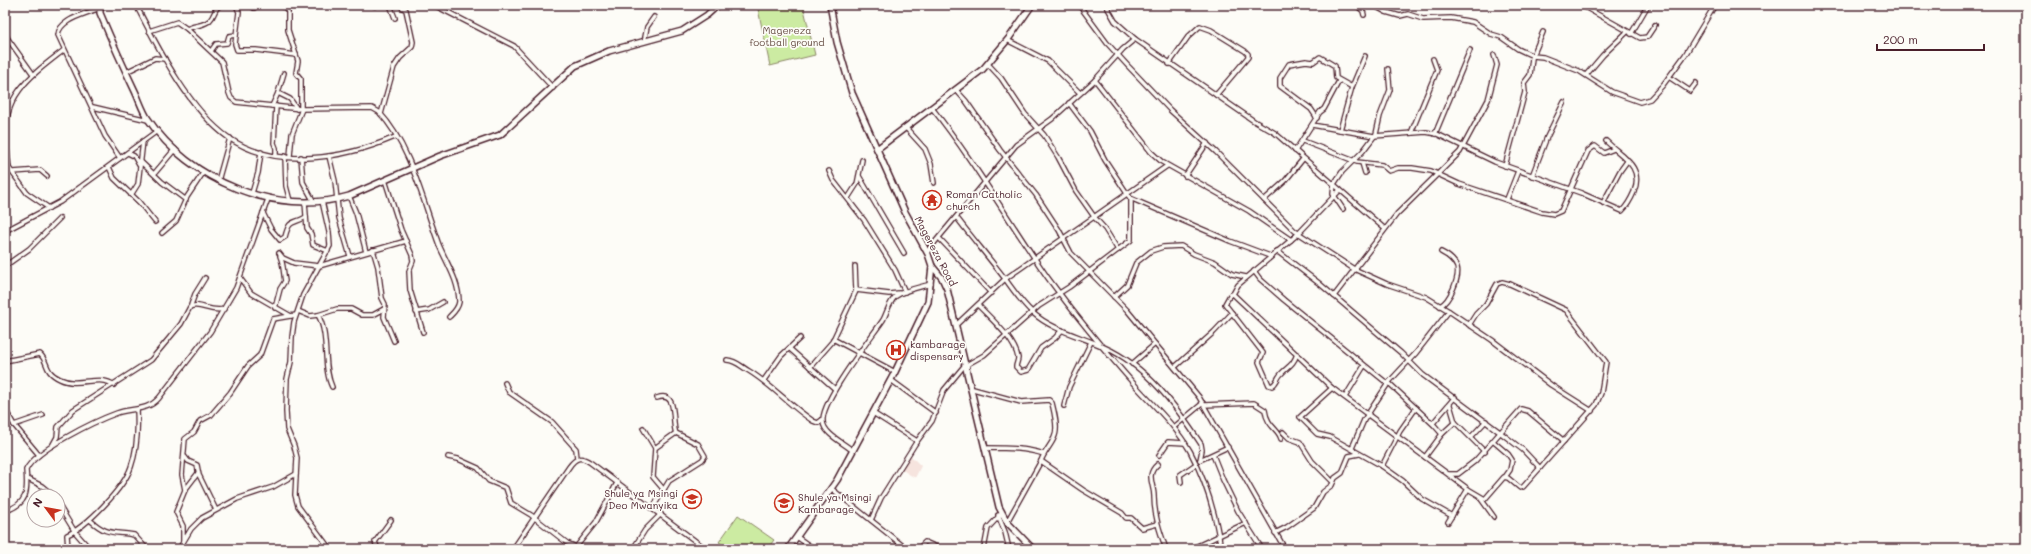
<svg xmlns="http://www.w3.org/2000/svg" width="2031" height="554" viewBox="0 0 2031 554" font-family="Mali,sans-serif">
<style>
.built{fill:#f6e4de}
.green{fill:#cceba2;stroke:#8b8566}
.lines{fill:none;stroke-linecap:round;stroke-linejoin:round}
.street-casing{stroke:#4a1f2b;stroke-width:6}
.secondary-casing{stroke:#4a1f2b;stroke-width:8}
.street{stroke:#fdfcf7;stroke-width:3.5}
.secondary{stroke:#fdfcf7;stroke-width:5}
.labels{text-anchor:middle;stroke-width:3.5;stroke-linejoin:round;paint-order:stroke}
.park-label{font-size:10px;fill:#6a5249;stroke:#fdfcf7}
.poi-label{font-size:10px;fill:#4a1f2b;stroke:#fdfcf7;text-anchor:start}
.street-label{font-size:10px;fill:#4a1f2b;stroke:#fdfcf7}
</style>
<rect width="100%" height="100%" fill="#fdfcf7"/>
<filter id="ink" filterUnits="userSpaceOnUse"><feTurbulence type="fractalNoise" baseFrequency=".025" numOctaves="2"/><feDisplacementMap in="SourceGraphic" scale="8" xChannelSelector="R" yChannelSelector="G"/><feConvolveMatrix kernelMatrix="1 2 1 2 8 2 1 2 1" color-interpolation-filters="sRGB"/></filter>
<g filter="url(#ink)">
<polygon class="built" points="911,456 921,466 915,478 901,469"/>
<g class="green">
<polygon points="770,5 803,5 815,55 770,66 758,9"/>
<polygon points="738,515 774,540 767,549 729,549 719,542"/>
</g>
<g class="lines">
<defs>
<g id="street">
<path d="M136,5C158,48 189,110 229,138C277,171 346,158 395,137"/>
<polyline points="236,5 239,12 235,44 237,50 256,50 296,55"/>
<polyline points="282,5 288,11 288,30 298,61 296,73 301,79 301,109"/>
<polyline points="312,5 313,7"/>
<polyline points="390,5 395,18"/>
<polyline points="434,5 514,46 553,88"/>
<polyline points="1079,5 1107,43 1128,66 1170,110 1216,152 1295,231 1354,269 1387,284 1426,297 1449,311 1492,340 1551,385 1592,411"/>
<polyline points="1106,5 1115,21 1135,39 1254,121 1275,133 1385,229"/>
<polyline points="1356,5 1363,11 1364,15"/>
<polyline points="1373,5 1386,12 1400,16 1408,14 1423,19 1451,18 1473,22 1491,34 1501,37 1518,49 1533,56 1543,57 1579,71 1612,92 1640,102 1650,99 1663,85 1685,55 1715,5"/>
<polyline points="1581,5 1640,38 1647,37 1655,25"/>
<polyline points="375,6 375,5"/>
<path d="M99,8C87,14 59,19 58,35L105,136L120,158"/>
<polyline points="254,8 254,5"/>
<polyline points="5,24 6,35 8,39 33,74"/>
<path d="M187,29C194,25 205,26 210,20C215,15 214,8 221,5"/>
<path d="M149,31L177,22L187,29L222,62L229,93L231,98L236,102L301,109L372,108L379,112C411,146 423,202 439,245C447,264 459,281 459,302C458,309 453,313 449,317"/>
<polyline points="1631,34 1648,5"/>
<polyline points="1007,40 1048,61 1080,93"/>
<polyline points="644,42 647,27 654,17"/>
<polyline points="211,51 216,44 227,43 229,36 236,35"/>
<polyline points="988,64 1001,78 1025,114 1044,135 1058,157 1076,191 1095,218 1105,229 1118,250"/>
<polyline points="1169,64 1188,37 1200,26 1211,30 1245,51 1248,54 1248,57 1216,95"/>
<polyline points="126,72 155,58 165,59"/>
<polyline points="1586,75 1603,55 1627,32"/>
<polyline points="1669,77 1690,91 1696,83"/>
<polyline points="1095,80 1151,152 1162,162 1249,211 1291,240"/>
<polyline points="956,90 966,101 1000,150 1036,195 1059,230 1071,253 1127,310 1199,397 1285,549"/>
<polyline points="278,93 290,99 297,109"/>
<polyline points="5,99 12,102"/>
<polyline points="1069,103 1090,131 1105,160 1130,198 1230,241 1270,256"/>
<polyline points="272,106 278,93 284,73"/>
<polyline points="276,106 274,143 276,148 276,155"/>
<polyline points="93,107 148,120"/>
<path d="M932,108C975,162 1009,222 1048,278C1075,315 1104,350 1134,384C1154,406 1175,425 1190,451C1206,481 1216,516 1221,549"/>
<polyline points="381,114 394,67 400,58 412,47 413,42 406,10 399,5"/>
<polyline points="1317,118 1311,109 1280,86 1280,78 1289,64 1306,61 1313,62 1320,57 1335,66 1336,78 1352,87"/>
<path d="M1312,125L1374,136L1426,132L1437,134L1495,162L1581,193L1622,211C1627,206 1631,199 1634,192C1644,166 1622,157 1606,141"/>
<polyline points="906,128 925,149 931,164 934,183"/>
<polyline points="1340,130 1352,87 1365,56"/>
<polyline points="1411,133 1437,70 1433,59"/>
<polyline points="1435,134 1470,50"/>
<polyline points="1303,141 1357,162 1382,165 1389,171 1398,168 1412,168 1431,171 1459,184 1542,212 1554,214 1561,211 1588,151 1595,146 1604,153 1614,149"/>
<polyline points="1295,151 1320,112 1324,109 1339,81"/>
<polyline points="128,153 134,156 139,165"/>
<polyline points="285,156 286,186 290,201"/>
<polyline points="290,156 292,134 302,109"/>
<polyline points="329,156 335,181 339,218 350,256"/>
<polyline points="301,157 303,182 314,202"/>
<polyline points="141,162 162,182 186,200"/>
<polyline points="1362,163 1365,173"/>
<polyline points="1505,166 1525,92 1524,83 1530,75 1532,58 1543,32"/>
<polyline points="109,167 114,178 139,202 155,222"/>
<polyline points="9,168 27,193 49,208"/>
<polyline points="829,171 833,180 864,220 895,270 905,292"/>
<polyline points="13,172 40,170 47,176"/>
<path d="M5,173L9,168C8,159 7,150 6,140C2,95 32,75 64,50"/>
<polyline points="154,174 175,149"/>
<polyline points="859,176 904,253"/>
<polyline points="1185,176 1207,143"/>
<polyline points="1532,176 1547,137 1564,102"/>
<polyline points="385,180 401,230 412,255 413,261 409,271 410,290 423,332"/>
<polyline points="218,181 230,138"/>
<polyline points="1340,190 1298,234 1238,285 1233,294 1332,388 1468,489 1485,499 1504,477 1508,478 1520,488 1523,487 1596,405 1601,393 1606,362 1566,310 1510,284 1502,282 1497,284 1486,304 1476,314 1469,325"/>
<polyline points="252,193 258,173 261,152"/>
<polyline points="131,195 138,184 143,141"/>
<polyline points="349,196 356,213 366,252"/>
<polyline points="848,198 857,184 862,160"/>
<polyline points="1507,199 1518,171"/>
<polyline points="1264,200 1285,181 1303,159"/>
<polyline points="322,201 329,232 330,246 303,295 294,322 292,337 291,362 287,379 286,411 287,429 294,446 297,458 295,495 298,506 330,549"/>
<polyline points="305,202 307,228 311,234 313,245 328,251"/>
<polyline points="1603,203 1620,171 1628,160"/>
<polyline points="1343,209 1333,194 1334,184 1342,172 1363,151 1376,134 1380,116 1390,90 1388,69"/>
<path d="M263,213L271,229L280,240L285,237C290,218 292,225 306,217"/>
<path d="M957,218C973,239 990,259 1006,280C1014,291 1022,303 1033,313C1052,330 1080,336 1104,347C1147,366 1176,406 1201,444L1202,450L1200,460"/>
<polyline points="5,231 60,202 157,131"/>
<polyline points="162,233 176,221 187,197 203,173"/>
<polyline points="939,238 991,293"/>
<polyline points="373,250 378,267 382,298 385,304 384,317 394,341"/>
<polyline points="1277,251 1320,284 1401,353 1423,375 1501,433 1523,450 1540,468"/>
<polyline points="279,253 283,258 294,263 319,266 406,241"/>
<polyline points="928,254 930,248 1016,145 1052,119 1095,80 1123,49 1135,39"/>
<polyline points="5,266 29,249 60,218"/>
<polyline points="1254,271 1260,279 1284,300 1388,384"/>
<polyline points="240,278 251,293 291,316"/>
<polyline points="856,290 889,294 899,293"/>
<path d="M1233,294L1230,295L1225,304L1263,353L1259,362L1269,385L1272,386C1277,383 1277,378 1281,374C1288,366 1293,366 1297,354"/>
<polyline points="1334,296 1397,214 1460,152 1488,100 1497,65 1494,55"/>
<polyline points="1114,297 1127,285 1136,263 1151,251 1163,247 1181,246 1194,254 1215,262 1232,274 1246,277"/>
<polyline points="191,305 195,294 205,278"/>
<path d="M978,305C991,319 1015,339 1018,358C1018,361 1016,364 1016,367L1021,372L1028,370L1041,348L1055,338L1062,330"/>
<path d="M1440,306C1450,301 1460,277 1457,267C1454,260 1447,255 1441,252"/>
<path d="M275,308L280,289L285,281C283,272 284,265 280,256"/>
<polyline points="298,311 310,316 318,315 337,309 351,309 362,315 373,315 384,309"/>
<polyline points="416,312 429,310 443,302"/>
<path d="M318,315C330,336 322,366 332,387"/>
<polyline points="956,325 1005,279 1167,166"/>
<polyline points="833,339 895,372"/>
<polyline points="790,349 835,389"/>
<path d="M727,360C737,361 740,366 749,371C772,385 790,406 813,421L818,423L822,420"/>
<path d="M5,361L40,354C49,362 43,371 60,379C78,388 100,374 114,385"/>
<polyline points="1132,364 1155,344"/>
<polyline points="810,367 832,342 856,291 855,266"/>
<polyline points="1175,367 1214,332 1232,313"/>
<polyline points="764,380 781,356 800,338"/>
<polyline points="891,380 936,413"/>
<polyline points="505,383 509,392 552,422 576,449 577,458"/>
<polyline points="1389,383 1434,425 1442,434"/>
<polyline points="1332,388 1300,417 1317,434 1330,437 1382,466 1403,481 1422,499 1452,516"/>
<path d="M971,391L973,389L1021,402L1049,400L1052,403C1054,412 1059,429 1054,438C1050,447 1044,452 1041,461L1007,522"/>
<polyline points="1345,397 1364,366"/>
<path d="M1204,405L1254,403L1265,410C1267,427 1279,429 1281,439"/>
<polyline points="1450,405 1455,422 1485,452"/>
<polyline points="1064,406 1069,387 1091,342"/>
<polyline points="5,409 14,425 39,455"/>
<polyline points="873,413 917,441"/>
<polyline points="1433,423 1455,397"/>
<polyline points="14,425 43,415"/>
<polyline points="1174,427 1203,403"/>
<polyline points="643,428 655,448"/>
<polyline points="1283,432 1289,438 1300,442 1312,461 1333,482"/>
<polyline points="1471,437 1486,421"/>
<polyline points="1494,442 1508,454 1512,460 1510,470 1505,477"/>
<path d="M52,446L57,437L58,427L73,410L151,360L181,324L190,307C199,302 211,313 224,309"/>
<polyline points="1352,448 1364,420 1389,382 1416,353 1449,311"/>
<path d="M853,451C844,443 824,434 823,422C820,402 870,339 883,320C887,313 889,302 896,296C904,290 921,287 931,284"/>
<path d="M986,451L988,448C1006,448 1026,448 1044,454"/>
<polyline points="1159,455 1168,442 1185,443"/>
<polyline points="1213,455 1223,480 1238,511 1262,549"/>
<polyline points="185,457 188,461 197,465 199,475 216,510"/>
<polyline points="448,457 458,459 478,468 489,481 506,488 511,503 531,515 567,543 581,549"/>
<polyline points="1425,457 1442,434 1455,422"/>
<polyline points="1200,460 1228,447"/>
<polyline points="1041,461 1083,490 1122,513 1126,518 1131,518 1142,528 1157,524"/>
<path d="M1158,464C1145,475 1154,484 1154,496C1154,515 1160,532 1166,549"/>
<polyline points="1382,466 1400,431 1416,408"/>
<polyline points="1449,474 1458,474 1475,461 1521,409 1528,411 1564,441"/>
<polyline points="28,479 42,486 54,496"/>
<polyline points="1181,482 1180,475 1196,464"/>
<polyline points="832,489 907,549"/>
<polyline points="185,490 182,475 185,439 194,432 200,421 211,415 230,393 248,366 260,355 273,319 296,315"/>
<polyline points="664,490 653,477 655,448 676,433"/>
<polyline points="1481,499 1494,517"/>
<polyline points="58,504 75,532 90,549"/>
<path d="M652,509L669,481L702,460L705,456L698,444L676,433C671,424 679,390 657,398"/>
<path d="M5,511C28,504 28,491 26,470C35,450 95,421 117,413C132,408 148,411 159,398L210,332L236,288L268,199"/>
<polyline points="998,515 1005,532 1009,549"/>
<path d="M90,520C108,536 112,531 134,535L146,548"/>
<polyline points="871,520 881,498 915,444 932,421 944,390 964,366 967,369 968,364 984,355 1039,306 1069,287 1131,240 1131,199"/>
<polyline points="1448,522 1468,489"/>
<polyline points="1275,533 1287,527 1314,508 1323,492 1332,485 1335,478 1342,473 1349,456 1359,454"/>
<polyline points="797,537 814,549"/>
<polyline points="183,542 183,526 176,512 185,490 198,473"/>
<polyline points="576,547 596,522 617,483"/>
<path d="M68,549L67,535C86,527 124,488 131,467C137,450 138,428 137,410"/>
<polyline points="122,549 147,548"/>
<polyline points="179,549 191,529 202,518 237,499 273,487 296,474"/>
<polyline points="378,549 375,542 391,520"/>
<path d="M513,549L569,467C576,457 581,456 591,463L706,549"/>
<polyline points="633,549 645,530 661,514"/>
<polyline points="918,549 925,542 941,549"/>
<polyline points="984,549 988,528 1002,513"/>
<polyline points="1191,549 1246,523"/>
</g>
<g id="secondary">
<path d="M100,5V13C111,39 122,64 134,89C139,99 142,110 148,119C189,181 277,217 349,196L440,156L500,135L575,66L609,51L682,31L707,15L718,5"/>
<polyline points="830,5 837,42 852,93 905,212 928,254 932,266 942,278 947,289 999,507 1007,522 1033,549"/>
<polyline points="877,149 983,69 1009,38 1032,5"/>
<polyline points="788,549 837,480 895,372 928,302 932,266"/>
</g>
</defs>
<use href="#street" class="street-casing"/>
<use href="#secondary" class="secondary-casing"/>
<use href="#street" class="street"/>
<use href="#secondary" class="secondary"/>
</g>
</g>
<defs>
<symbol id="temple-ring" viewBox="-11 -11 22 22"><circle r="9.5" fill="#fdfcf7" stroke="#c8321e" stroke-width="1.5"/><path d="M0-6L5-2H3V0L6.5 2.5H4V6H1.5V3h-3V6H-4V2.5H-6.5L-3 0V-2H-5Z" fill="#c8321e"/></symbol>
<symbol id="hospital-ring" viewBox="-11 -11 22 22"><circle r="9.5" fill="#fdfcf7" stroke="#c8321e" stroke-width="1.5"/><path d="M-5-5h3v3.5h4V-5h3V5h-3V1.5h-4V5h-3Z" fill="#c8321e"/></symbol>
<symbol id="school-ring" viewBox="-11 -11 22 22"><circle r="9.5" fill="#fdfcf7" stroke="#c8321e" stroke-width="1.5"/><path d="M0-5L7-2L0 1L-7-2ZM-4 1L0 2.5L4 1V4Q0 6-4 4Z" fill="#c8321e"/></symbol>
</defs>
<g fill-rule="evenodd">
<use href="#temple-ring" x="921" y="189" width="22" height="22"/>
<use href="#hospital-ring" x="885" y="339" width="22" height="22"/>
<use href="#school-ring" x="681" y="488" width="22" height="22"/>
<use href="#school-ring" x="773" y="492" width="22" height="22"/>
</g>
<g class="labels">
<g class="park-label">
<text x="787" y="34">Magereza<tspan x="787" dy="12">football ground</tspan></text>
</g>
<g class="poi-label">
<text x="946" y="198">Roman Catholic<tspan x="946" dy="12">church</tspan></text>
<text x="910" y="348">kambarage<tspan x="910" dy="12">dispensary</tspan></text>
<text x="678" y="497" text-anchor="end">Shule ya Msingi<tspan x="678" dy="12">Deo Mwanyika</tspan></text>
<text x="798" y="501">Shule ya Msingi<tspan x="798" dy="12">Kambarage</tspan></text>
</g>
<g class="street-label">
<text transform="translate(936 251) rotate(62)" y="4">Magereza Road</text>
</g>
</g>
<rect width="2031" height="554" fill="none" stroke="#fdfcf7" stroke-width="20"/>
<rect x="10" y="10" width="2011" height="534" fill="none" stroke="#4a1f2b" stroke-width="1.5" filter="url(#ink)"/>
<g transform="translate(46 508) rotate(302)"><circle r="19" fill="#fdfcf7" stroke="#b5a4a5"/>
<path d="M0-3L7 15L0 10L-7 15Z" fill="#c8321e"/>
<text y="-6" font-size="11" font-weight="bold" text-anchor="middle" fill="#4a1f2b">N</text>
</g>
<path d="M1877 44v6h107v-6" fill="none" stroke="#4a1f2b" stroke-width="2"/>
<text x="1883" y="44" font-size="12" fill="#4a1f2b" stroke="#fdfcf7" stroke-width="3" paint-order="stroke">200 m</text>
</svg>
